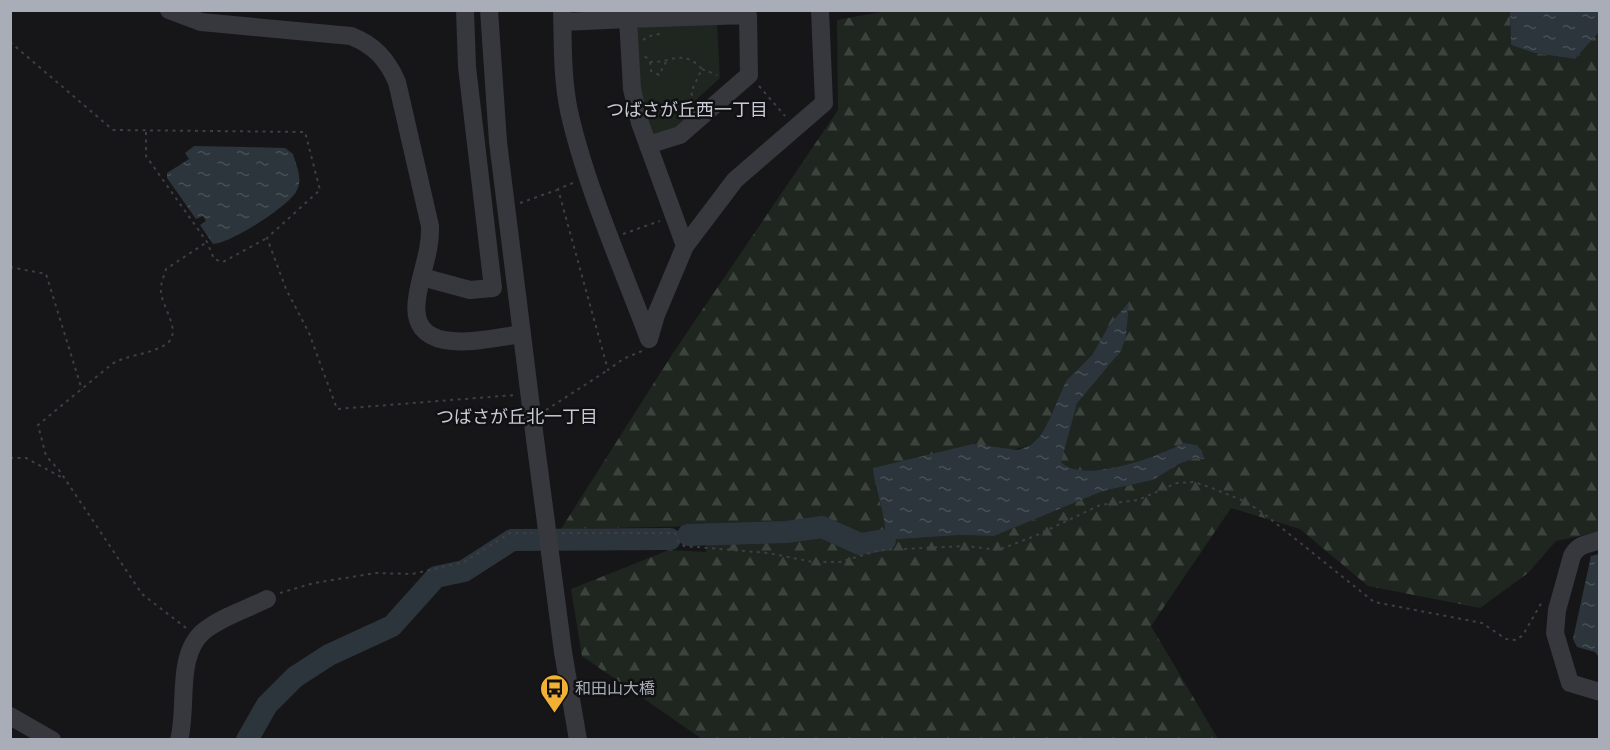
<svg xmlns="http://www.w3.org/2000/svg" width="1610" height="750" viewBox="0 0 1610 750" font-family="'Varela Round','Noto Sans JP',sans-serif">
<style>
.green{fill:#1e261f}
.forest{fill:url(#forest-firs);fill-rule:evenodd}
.water{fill:url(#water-ripples)}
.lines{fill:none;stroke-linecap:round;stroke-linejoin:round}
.river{stroke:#2c353c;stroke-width:22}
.path{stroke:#3d3f44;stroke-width:2;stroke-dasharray:3 4.5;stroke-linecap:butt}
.minor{stroke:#37383d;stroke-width:18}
.minor-bridge{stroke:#37383d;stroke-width:18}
.labels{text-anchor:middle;stroke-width:5;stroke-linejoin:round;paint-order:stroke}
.poi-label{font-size:16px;fill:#a8adb8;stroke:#111113;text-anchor:start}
.neighbourhood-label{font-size:18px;fill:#c9ccd4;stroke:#111113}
</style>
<defs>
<pattern id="forest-firs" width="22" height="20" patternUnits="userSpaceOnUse" patternTransform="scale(1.5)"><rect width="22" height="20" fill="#1e261f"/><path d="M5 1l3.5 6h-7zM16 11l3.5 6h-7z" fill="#3c433d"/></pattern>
<pattern id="water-ripples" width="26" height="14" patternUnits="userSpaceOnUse" patternTransform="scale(1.5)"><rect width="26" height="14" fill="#2c353c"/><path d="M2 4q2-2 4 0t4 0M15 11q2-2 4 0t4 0" fill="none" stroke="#485056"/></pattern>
</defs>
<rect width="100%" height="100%" fill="#161618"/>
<polygon class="green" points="717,22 720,78 697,99 703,107 679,128 658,137 649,132 640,104 635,32 641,25"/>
<path class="forest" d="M892,10L1510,11L1511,45L1534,53L1575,59L1599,32V532L1556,541L1528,573L1480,608L1368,586L1300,529L1231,508L1151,626L1218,739H702L582,656L571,589L669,550L706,552L707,526L561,529L673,353L838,110L837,20ZM1126,322C1126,364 1094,372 1077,403C1072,414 1061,450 1061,462C1086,485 1158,456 1184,443L1197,445L1202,451L1204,459L1195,458L1179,464L1153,480L1103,491L994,536L961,535L885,540L886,523L875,486L1031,445L1041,435L1049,420L1066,381L1092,355L1108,327Z"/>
<g class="water">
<polygon points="1510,11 1599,11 1599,32 1575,59 1534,53 1511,45"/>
<path d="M194,146L285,148L293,154C296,165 303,178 297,190C291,205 230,244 213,244L200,225L206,221L203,216L196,219L167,178V173L189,159L185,153Z"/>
<path d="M1129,302L1126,336L1121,351L1077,403L1061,462C1085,485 1158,456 1184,443L1197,445L1202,451L1204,459L1195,458L1179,464L1153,480L1103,491L994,536L961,535L885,540C887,515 875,493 873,468L973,444L1018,450L1031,445L1041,435L1049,420L1066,381L1092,355L1108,327Z"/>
<polygon points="1599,554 1600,554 1599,657 1595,652 1577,647 1573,639 1591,556"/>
</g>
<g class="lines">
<g class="river">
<polyline points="688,535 787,532 822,527 860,544 885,540"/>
<polyline points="247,740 267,705 295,677 329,655 392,626 436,577 464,571 512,540 670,539"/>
</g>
<g class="path">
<polyline points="643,40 649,36 660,34"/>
<polyline points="10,42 113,130 305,132 320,190 267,238 286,289 309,333 337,409 515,395"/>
<path d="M645,56L650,62C672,63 682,48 702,69L691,92L694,103"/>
<polyline points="650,62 651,71 659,75 667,60"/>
<polyline points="702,69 717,75"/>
<polyline points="759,86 785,116"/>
<polyline points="146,132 146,156 207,242 214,259 223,262 267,238"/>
<polyline points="573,183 558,189 608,370 623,359 642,351"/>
<polyline points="520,203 557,190"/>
<polyline points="623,234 660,221"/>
<polyline points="10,267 46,274 82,390"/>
<polyline points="546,410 608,370"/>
<polyline points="10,458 26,458 61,477"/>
<polyline points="562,533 675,533 678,541 684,546 768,553 813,562 840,562 880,550 967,546 998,550 1035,536 1100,505 1138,500 1177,483 1194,482 1212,488 1246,502 1263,513 1374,602 1482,623 1506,639 1516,640 1523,635 1543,600"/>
<polyline points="280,593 314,583 376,573 412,574 464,562 510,533 532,533"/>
<path d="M186,628L142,594L59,470L46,456L38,425L112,364C129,354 148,355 165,345C184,333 162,308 161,292C160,284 164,277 166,269L207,242"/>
</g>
<g class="minor">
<path d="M169,10L201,22L351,36C374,45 387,59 397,82L430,226C431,252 420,274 417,299C408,361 489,338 522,334"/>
<polyline points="489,10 498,142 535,439"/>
<path d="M562,10C563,44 562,78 569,111C585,184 622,267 649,339L656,315L685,246L640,123L632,89L628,19L563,22"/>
<polyline points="628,19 748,15 749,75 680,135 648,145"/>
<polyline points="685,246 735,180 824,103 820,10"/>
<polyline points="422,277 470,290 493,288 467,67 465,10"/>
<path d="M1600,540C1587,545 1579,543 1572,556L1557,610L1555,633L1570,683L1600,692"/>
<polyline points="563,652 578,740"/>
<polyline points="10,716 52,740"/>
<path d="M179,740C188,708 175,655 204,631C221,617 247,609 267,599"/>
</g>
<polyline class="minor-bridge" points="535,439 563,652"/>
</g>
<defs>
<symbol id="bus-pin" viewBox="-11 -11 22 30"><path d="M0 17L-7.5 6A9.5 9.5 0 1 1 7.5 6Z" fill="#f2b134" stroke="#111113"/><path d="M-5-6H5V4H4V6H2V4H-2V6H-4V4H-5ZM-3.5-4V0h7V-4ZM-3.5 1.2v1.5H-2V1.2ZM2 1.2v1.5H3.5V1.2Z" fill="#111"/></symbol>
</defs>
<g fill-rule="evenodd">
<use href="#bus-pin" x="538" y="672" width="33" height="45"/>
</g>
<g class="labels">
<g class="poi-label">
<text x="575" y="694">和田山大橋</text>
</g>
<g class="neighbourhood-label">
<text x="687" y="116">つばさが丘西一丁目</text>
<text x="517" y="423">つばさが丘北一丁目</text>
</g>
</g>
<rect width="1610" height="750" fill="none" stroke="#a8adb8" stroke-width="24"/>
</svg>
